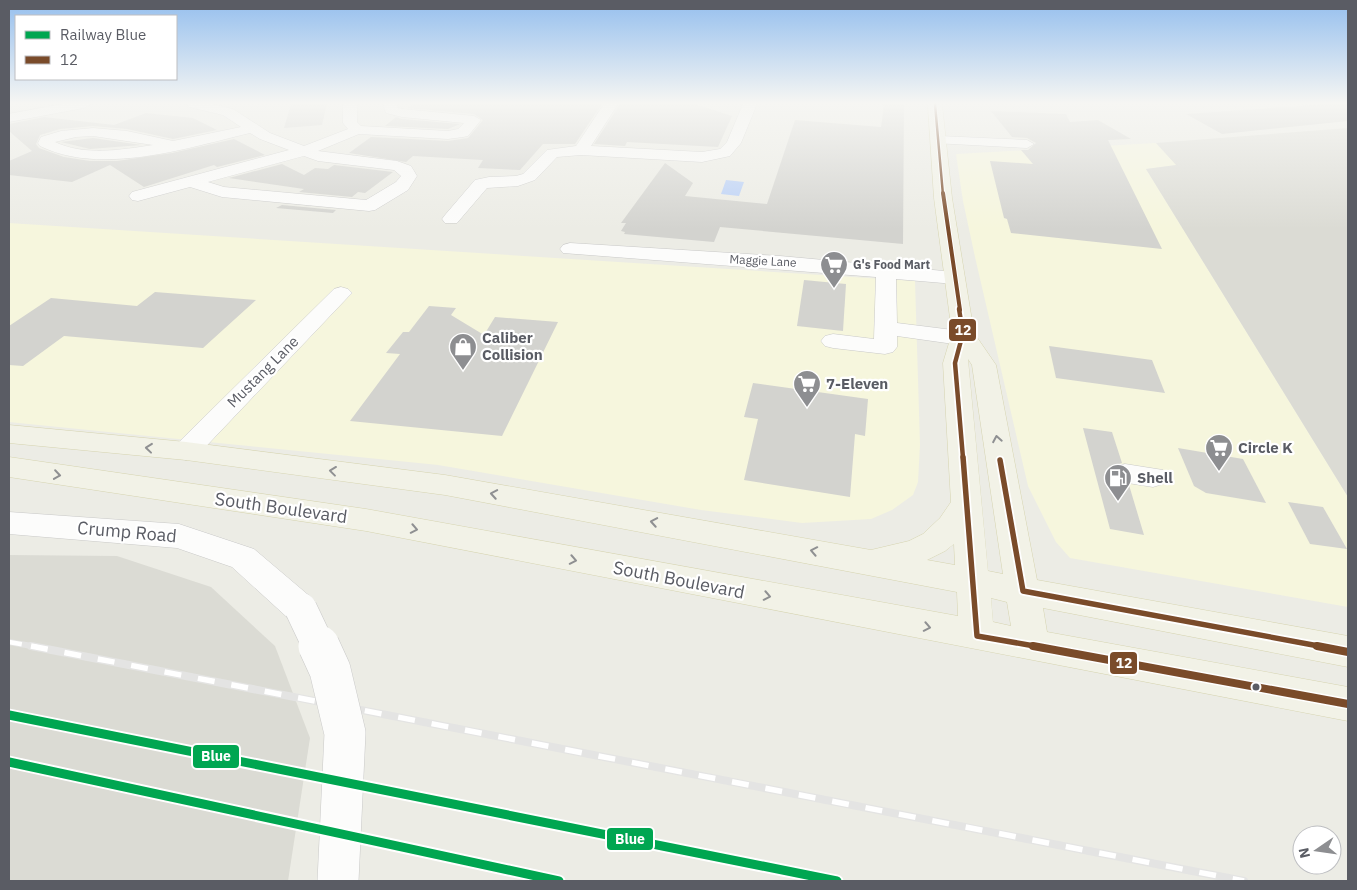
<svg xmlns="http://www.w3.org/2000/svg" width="1357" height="890" viewBox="0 0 1357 890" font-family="'IBM Plex Sans',sans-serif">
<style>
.commercial{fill:#f6f6dd}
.industrial{fill:#dbdbd4}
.water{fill:#b8cff7}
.building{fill:#d3d3cf}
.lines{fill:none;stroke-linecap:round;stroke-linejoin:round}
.minor-casing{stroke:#c9c9c8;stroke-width:1}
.major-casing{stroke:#d6d4b0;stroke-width:1}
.minor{fill:#fcfcfb;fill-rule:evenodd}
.major{fill:#f2f2e7;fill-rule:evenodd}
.rail-far1-casing{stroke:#e4e4e3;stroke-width:6}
.rail-casing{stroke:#e4e4e3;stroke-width:8}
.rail-far1{stroke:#fff;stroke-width:4.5;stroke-dasharray:13;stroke-linecap:butt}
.rail{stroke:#fff;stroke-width:5.5;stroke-dasharray:17;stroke-linecap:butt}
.minor-bridge-far1-casing{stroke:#c9c9c8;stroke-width:33;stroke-linecap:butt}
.minor-bridge-casing{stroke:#c9c9c8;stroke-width:42;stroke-linecap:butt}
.minor-bridge-far1{stroke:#fcfcfb;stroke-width:32}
.minor-bridge{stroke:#fcfcfb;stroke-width:41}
.bus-1-far4-casing{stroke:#fff;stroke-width:4.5}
.bus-1-far3-casing{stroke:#fff;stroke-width:6}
.bus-1-far2-casing{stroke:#fff;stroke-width:8}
.bus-1-far1-casing{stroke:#fff;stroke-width:9}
.bus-1-casing{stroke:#fff;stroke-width:11}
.bus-1-far4{stroke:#7a4b2a;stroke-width:2.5}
.bus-1-far3{stroke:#7a4b2a;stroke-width:4}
.bus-1-far2{stroke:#7a4b2a;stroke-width:4.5}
.bus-1-far1{stroke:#7a4b2a;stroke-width:5.5}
.bus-1{stroke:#7a4b2a;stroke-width:8}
.rail-1-casing{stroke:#fff;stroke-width:13}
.rail-1{stroke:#00a651;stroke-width:9}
.oneway{stroke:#8f9092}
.bus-dot{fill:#5a5c64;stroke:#fff;stroke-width:2}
.labels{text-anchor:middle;stroke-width:4.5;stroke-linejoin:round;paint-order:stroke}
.far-street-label{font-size:12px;fill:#5a5c64;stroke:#fff}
.far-poi-label{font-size:12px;font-weight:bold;fill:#5a5c64;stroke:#fff;text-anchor:start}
.poi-label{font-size:15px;font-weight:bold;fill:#5a5c64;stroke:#fff;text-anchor:start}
.street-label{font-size:15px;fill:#5a5c64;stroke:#fff}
.near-street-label{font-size:18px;fill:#5a5c64;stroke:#fff}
.line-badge{stroke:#fff;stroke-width:2}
.badge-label{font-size:14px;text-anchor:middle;font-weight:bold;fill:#fff}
</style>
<rect width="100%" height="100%" fill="#ecece5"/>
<g class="commercial">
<polygon points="1156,143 1177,165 1146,169 1348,497 1348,607 1070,558 1056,542 1028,486 975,257 963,201 956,154"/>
<polygon points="9,223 915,281 920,445 918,482 913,495 892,510 871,519 802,523 701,510 438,465 9,422"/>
</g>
<g class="industrial">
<polygon points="1348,128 1348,497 1146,169 1176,165 1156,143"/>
<polygon points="9,555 117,556 211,587 275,646 310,738 288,881 9,881"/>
</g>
<polygon class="water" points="726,180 744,182 739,196 721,194"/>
<g class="building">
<polygon points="291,104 327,104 322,125 284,128"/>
<polygon points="413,104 602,104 575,144 543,144 520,170 478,168 483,160 413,156 406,162 349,153 371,137 448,141 468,138 483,120 474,114 408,108"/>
<polygon points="620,104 695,104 732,116 718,147 627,142 625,146 594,144"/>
<polygon points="884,104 904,104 903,244 720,227 714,242 624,234 625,232 621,231 626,223 621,223 665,163 693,183 685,196 767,204 795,120 881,127"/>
<polygon points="1327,104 1348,104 1348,121 1222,134 1186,114"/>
<polygon points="991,111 1066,114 1070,122 1098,120 1131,139 1108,140 1162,249 1011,233 1007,219 1004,218 990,161 1033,164 1021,150 1028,150 1036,143 1027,138 1012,137"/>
<polygon points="146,113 193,118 217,130 173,139 127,129 93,126 60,129 40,135 36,144 39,148 64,157 90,161 117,161 172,153 234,139 265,155 217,167 214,165 144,187 110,165 72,182 9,175 9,161 32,151 9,131 9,124 44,117 114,125"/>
<polygon points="396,117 402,119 460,124 448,129 385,126"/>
<polygon points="93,138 141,145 90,149 61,142"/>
<polygon points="282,164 304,175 315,168 328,169 334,165 393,172 365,193 358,192 352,197 299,192 304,189 229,178"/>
<polygon points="282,205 336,210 333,213 276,208"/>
<polygon points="804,280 846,284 843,331 797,326"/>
<polygon points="155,292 256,300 203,348 64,336 23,366 9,365 9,326 51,298 137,306"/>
<polygon points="429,306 456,308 451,315 484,335 495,317 558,322 502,436 350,421 400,354 386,353 403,332 409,332"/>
<polygon points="1049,346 1152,360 1165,393 1056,378"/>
<polygon points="753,383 868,399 865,436 855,434 850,497 744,480 758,419 744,417"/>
<polygon points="1083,428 1112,432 1122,463 1113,466 1109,475 1115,483 1129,485 1144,535 1110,529"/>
<polygon points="1178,448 1243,459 1266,503 1206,493 1194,486"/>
<polygon points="1288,502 1323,507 1347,549 1310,544"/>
</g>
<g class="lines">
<defs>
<g id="minor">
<polygon points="62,104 91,104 84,108 9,122 9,114"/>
<path d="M187,104H212L233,109L270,133L304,146L348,129L343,123V104H357V122L361,126L448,131L458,129L464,123L402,117L386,113L383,104H397V108L403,109L474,116L481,120L468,136L463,137L448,139L359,134L318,151L397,161L411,166L417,176L408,190L375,210L369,211L222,197L190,187L138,201L132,200L129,196L132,192L289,150L260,139L250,133C187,148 101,176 40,146L38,143L41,137L61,131L93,128L127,131L173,141L241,127L223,115L189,107ZM93,136L153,145C121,150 84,156 55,142L76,137ZM304,156L318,161L394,170L401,176L396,182L366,200L224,187L208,182Z"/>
<polygon points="604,104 618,104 591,146 702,152 720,149 727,142 743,104 757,104 741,143 730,156 702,162 581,155 557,157 535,180 518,186 487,188 457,223 445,223 442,219 445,215 475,180 489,177 516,176 523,174 547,150 576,146"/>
<polygon points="939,136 1027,140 1034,144 1027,148 934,143 932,140"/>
<polygon points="570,243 780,256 955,272 962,274 965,278 962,282 955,284 896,279 897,323 961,331 969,333 973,338 969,343 961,345 897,336 897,347 893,352 885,354 833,348 825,346 821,341 825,336 833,334 874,339 876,277 563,253 560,249 563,245"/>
<polygon points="341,287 348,289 352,293 348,297 196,457 186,460 176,457 172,451 176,445 334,289"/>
<polygon points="1125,464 1163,470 1167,477 1163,484 1153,487 1115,481 1111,474 1115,467"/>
<polygon points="9,512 179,524 254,549 313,599 318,609 313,619 301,623 289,619 232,567 177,548 9,534"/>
</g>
<path id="major" d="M928,104H942L952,198L974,333L996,365L1037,580L1348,636V667L1043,608L1047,632L1348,687V721L366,531L9,477V457L366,509L958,616L957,592L445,495L186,460L9,443V425L186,442L445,475L871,550L909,541L923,534L940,518L951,502L943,363L952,333L934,198ZM968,359L972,365L1003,574L988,571ZM954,544L955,565L927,560L945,551ZM991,598L1007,602L1011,626L993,622Z"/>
</defs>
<use href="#minor" class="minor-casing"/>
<use href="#major" class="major-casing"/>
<use href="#minor" class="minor"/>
<use href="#major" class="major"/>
<defs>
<polyline id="rail-far1" points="9,642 37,647"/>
<polyline id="rail" points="31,646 1244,881"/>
</defs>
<use href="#rail-far1" class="rail-far1-casing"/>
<use href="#rail" class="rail-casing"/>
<use href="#rail-far1" class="rail-far1"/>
<use href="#rail" class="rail"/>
<defs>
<polyline id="minor-bridge-far1" points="301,609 319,647"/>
<polyline id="minor-bridge" points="319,646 330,670 345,733 338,881"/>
</defs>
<use href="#minor-bridge-far1" class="minor-bridge-far1-casing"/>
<use href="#minor-bridge" class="minor-bridge-casing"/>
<use href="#minor-bridge-far1" class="minor-bridge-far1"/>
<use href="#minor-bridge" class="minor-bridge"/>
<defs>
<polyline id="bus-1-far4" points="935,104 943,195"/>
<polyline id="bus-1-far3" points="943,193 960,310"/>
<polyline id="bus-1-far2" points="959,309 963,333 955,363 963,458"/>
<g id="bus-1-far1">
<polyline points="963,457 977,636 1040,647"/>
<polyline points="1000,460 1023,591 1324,647"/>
</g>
<g id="bus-1">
<polyline points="1033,646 1348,704"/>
<polyline points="1317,646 1348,652"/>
</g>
</defs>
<use href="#bus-1-far4" class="bus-1-far4-casing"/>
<use href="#bus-1-far3" class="bus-1-far3-casing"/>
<use href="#bus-1-far2" class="bus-1-far2-casing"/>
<use href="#bus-1-far1" class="bus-1-far1-casing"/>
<use href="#bus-1" class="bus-1-casing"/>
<use href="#bus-1-far4" class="bus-1-far4"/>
<use href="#bus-1-far3" class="bus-1-far3"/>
<use href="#bus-1-far2" class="bus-1-far2"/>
<use href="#bus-1-far1" class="bus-1-far1"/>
<use href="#bus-1" class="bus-1"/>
<defs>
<g id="rail-1">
<polyline points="9,715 837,881"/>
<polyline points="9,762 559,881"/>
</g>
</defs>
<use href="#rail-1" class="rail-1-casing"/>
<use href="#rail-1" class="rail-1"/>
</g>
<defs><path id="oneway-chevron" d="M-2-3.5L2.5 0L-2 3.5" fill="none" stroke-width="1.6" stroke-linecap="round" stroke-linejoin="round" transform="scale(1.25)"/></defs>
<g class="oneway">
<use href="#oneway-chevron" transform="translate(997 439) rotate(-100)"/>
<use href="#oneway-chevron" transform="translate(149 448) rotate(-174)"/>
<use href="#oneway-chevron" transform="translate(333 471) rotate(-173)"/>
<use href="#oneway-chevron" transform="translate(57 475) rotate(8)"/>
<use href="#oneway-chevron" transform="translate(494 494) rotate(-170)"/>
<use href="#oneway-chevron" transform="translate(654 522) rotate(-170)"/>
<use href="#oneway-chevron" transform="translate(414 529) rotate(11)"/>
<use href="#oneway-chevron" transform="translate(814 551) rotate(-169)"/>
<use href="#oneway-chevron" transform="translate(573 560) rotate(11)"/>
<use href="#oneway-chevron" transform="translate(767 596) rotate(11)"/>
<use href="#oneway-chevron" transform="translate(927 627) rotate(11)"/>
</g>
<linearGradient id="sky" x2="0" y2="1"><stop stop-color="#95bfee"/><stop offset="0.45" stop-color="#f6f6f3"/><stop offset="1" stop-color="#f6f6f3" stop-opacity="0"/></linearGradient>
<rect width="1357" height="229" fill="url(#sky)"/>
<defs>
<symbol id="supermarket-pin" viewBox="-11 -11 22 30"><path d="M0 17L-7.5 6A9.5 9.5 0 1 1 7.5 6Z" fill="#8d8e91" stroke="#fff"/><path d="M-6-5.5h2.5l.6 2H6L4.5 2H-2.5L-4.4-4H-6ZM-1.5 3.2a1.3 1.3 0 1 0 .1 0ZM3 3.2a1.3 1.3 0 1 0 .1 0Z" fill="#fff"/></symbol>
<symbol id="shop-pin" viewBox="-11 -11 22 30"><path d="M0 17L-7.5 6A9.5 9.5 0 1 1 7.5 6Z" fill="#8d8e91" stroke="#fff"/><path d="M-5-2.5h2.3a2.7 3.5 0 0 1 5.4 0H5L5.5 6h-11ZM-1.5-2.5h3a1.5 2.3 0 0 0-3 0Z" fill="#fff"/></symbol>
<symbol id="fuel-pin" viewBox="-11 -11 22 30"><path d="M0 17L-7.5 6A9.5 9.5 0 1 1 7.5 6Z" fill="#8d8e91" stroke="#fff"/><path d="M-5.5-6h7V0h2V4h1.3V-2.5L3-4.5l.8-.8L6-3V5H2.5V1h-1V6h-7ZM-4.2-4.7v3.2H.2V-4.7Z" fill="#fff"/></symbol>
</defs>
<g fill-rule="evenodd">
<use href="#supermarket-pin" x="818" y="249" width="32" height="43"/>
<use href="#shop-pin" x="447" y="331" width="32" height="43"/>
<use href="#supermarket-pin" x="791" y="368" width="32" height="43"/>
<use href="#supermarket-pin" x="1203" y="432" width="32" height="43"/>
<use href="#fuel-pin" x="1102" y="462" width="32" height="43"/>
</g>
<circle class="bus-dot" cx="1256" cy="687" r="4.5"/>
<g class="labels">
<g class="far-street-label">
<text transform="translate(763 261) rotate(3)" y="4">Maggie Lane</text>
</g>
<g class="far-poi-label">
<text x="853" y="269">G's Food Mart</text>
</g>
<g class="poi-label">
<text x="482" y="343">Caliber<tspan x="482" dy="17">Collision</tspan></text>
<text x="826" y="389">7-Eleven</text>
<text x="1238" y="453">Circle K</text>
<text x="1137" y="483">Shell</text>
</g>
<g class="street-label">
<text transform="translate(263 372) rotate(-45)" y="5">Mustang Lane</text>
</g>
<g class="near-street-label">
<text transform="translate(281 508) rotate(8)" y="6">South Boulevard</text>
<text transform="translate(127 532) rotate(5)" y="6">Crump Road</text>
<text transform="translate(679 580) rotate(11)" y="6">South Boulevard</text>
</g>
</g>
<g class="line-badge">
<rect x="948" y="318" width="29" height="24" rx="5" fill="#7a4b2a"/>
<rect x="1109" y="651" width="29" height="24" rx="5" fill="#7a4b2a"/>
<rect x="192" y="744" width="48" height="25" rx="5" fill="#00a651"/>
<rect x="606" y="827" width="48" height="24" rx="5" fill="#00a651"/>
</g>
<g class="badge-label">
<text x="963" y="335">12</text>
<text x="1124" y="668">12</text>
<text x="216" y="761">Blue</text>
<text x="630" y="844">Blue</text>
</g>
<rect width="1357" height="890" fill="none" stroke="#5a5c64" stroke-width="20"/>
<rect x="15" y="15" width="162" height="65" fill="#ffffff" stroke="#bdbec1"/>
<rect x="25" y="31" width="25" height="8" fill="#00a651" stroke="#bdbec1"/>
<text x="60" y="40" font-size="15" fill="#5a5c64">Railway Blue</text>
<rect x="25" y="56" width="25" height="8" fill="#7a4b2a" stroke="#bdbec1"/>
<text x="60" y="65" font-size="15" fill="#5a5c64">12</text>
<g transform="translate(1317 850) rotate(257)"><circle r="24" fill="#ffffff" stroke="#bdbec1"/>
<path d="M0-4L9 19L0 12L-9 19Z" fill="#8d8e91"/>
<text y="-8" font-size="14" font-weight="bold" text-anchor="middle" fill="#5a5c64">N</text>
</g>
</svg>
